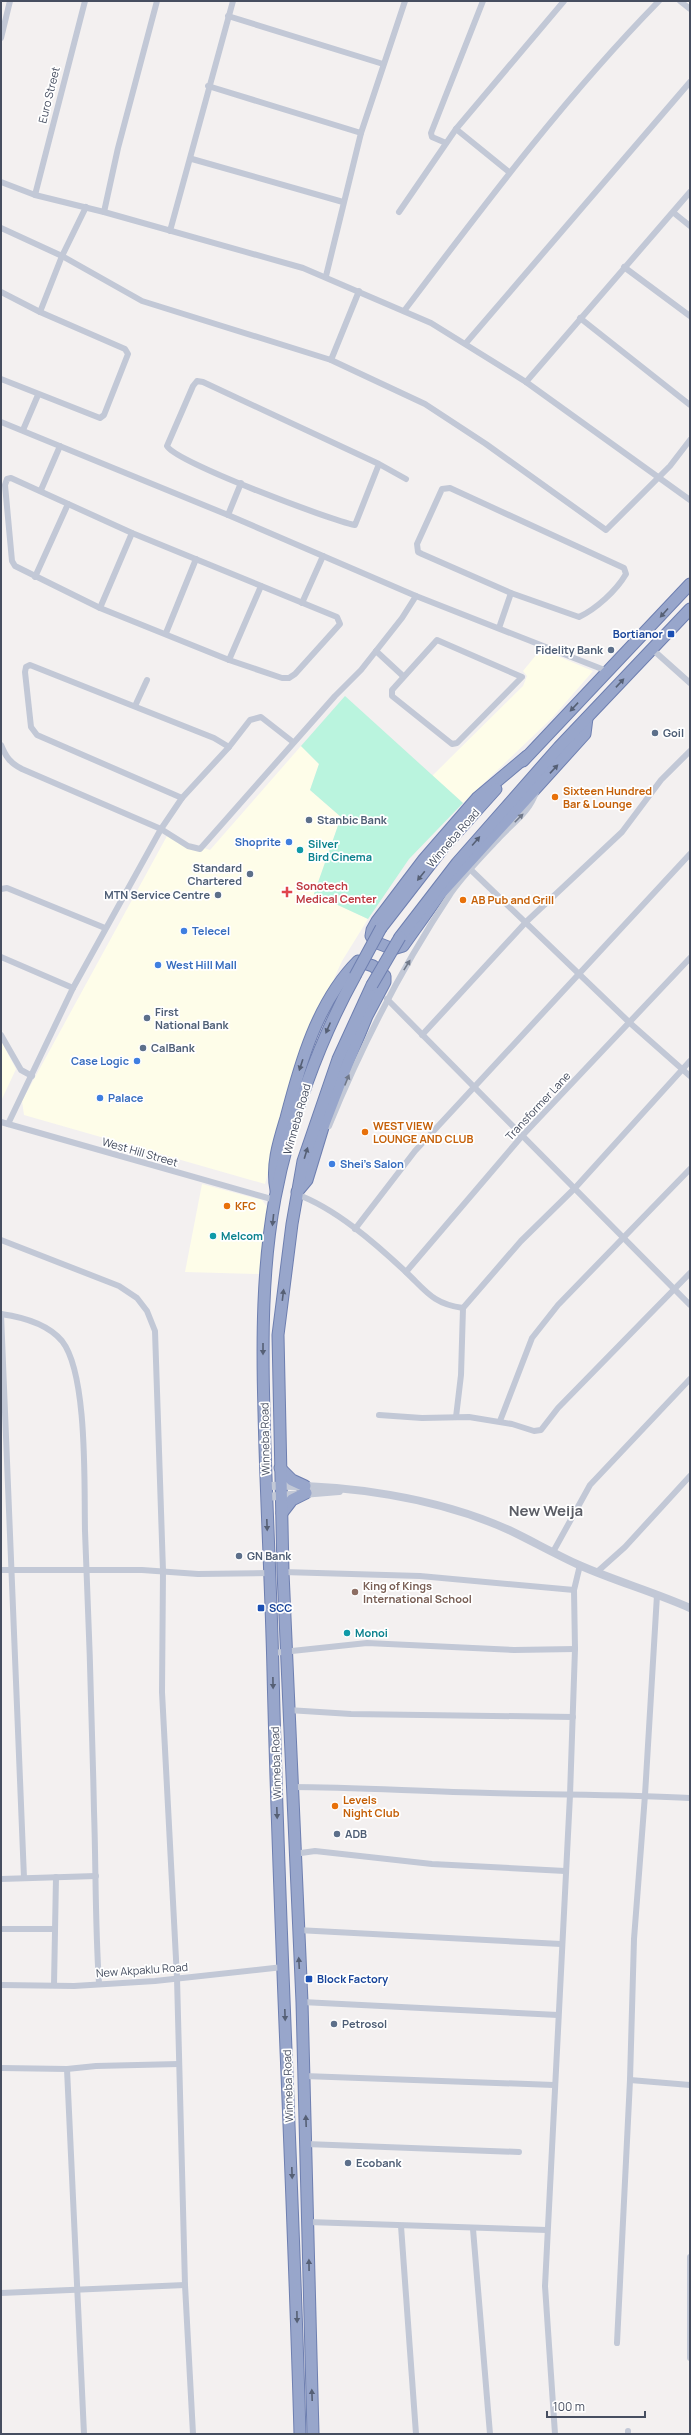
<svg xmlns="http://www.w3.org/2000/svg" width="691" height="2435" viewBox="0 0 691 2435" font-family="Manrope,sans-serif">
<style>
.commercial{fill:#fefde9}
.green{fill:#baf4de}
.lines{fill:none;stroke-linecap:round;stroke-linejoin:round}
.trunk-casing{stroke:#6e7fb0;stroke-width:13}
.minor{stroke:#c2c8d6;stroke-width:6}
.tertiary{stroke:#c2c8d6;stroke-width:8}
.trunk{stroke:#98a6cb;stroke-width:11}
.trunk-bridge-casing{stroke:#6e7fb0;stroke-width:13;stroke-linecap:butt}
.trunk-bridge{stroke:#98a6cb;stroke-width:11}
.oneway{fill:#566075}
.oneway2{fill:#717989}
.transit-dot{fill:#1a4fb4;stroke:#fff;stroke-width:1.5}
.service-dot{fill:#5c6f8a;stroke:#fff;stroke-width:1.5}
.food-dot{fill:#e8710a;stroke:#fff;stroke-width:1.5}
.shop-dot{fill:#3f7fe0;stroke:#fff;stroke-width:1.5}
.culture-dot{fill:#0f9aa8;stroke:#fff;stroke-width:1.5}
.health-dot{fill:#e0444e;stroke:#fff;stroke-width:1.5}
.education-dot{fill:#8d6e63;stroke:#fff;stroke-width:1.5}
.labels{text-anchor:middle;stroke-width:3.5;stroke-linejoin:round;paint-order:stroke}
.street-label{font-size:11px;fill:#464e60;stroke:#fff}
.transit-label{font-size:11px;font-weight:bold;fill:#164399;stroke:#fff;text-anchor:start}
.service-label{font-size:11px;font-weight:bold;fill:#4e5e75;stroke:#fff;text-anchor:start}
.food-label{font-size:11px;font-weight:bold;fill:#c56008;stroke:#fff;text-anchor:start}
.shop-label{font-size:11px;font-weight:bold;fill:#366cbe;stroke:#fff;text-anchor:start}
.culture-label{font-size:11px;font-weight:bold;fill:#0d838f;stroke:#fff;text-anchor:start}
.health-label{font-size:11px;font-weight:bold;fill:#be3a42;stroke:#fff;text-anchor:start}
.education-label{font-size:11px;font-weight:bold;fill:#785e54;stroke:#fff;text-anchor:start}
.district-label{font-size:15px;font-weight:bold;fill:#5c5e66;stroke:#fff}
</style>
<rect width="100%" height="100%" fill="#f3f0f0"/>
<g class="commercial">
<polygon points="541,649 593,671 552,718 463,803 432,776 523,686 527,676 523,671"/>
<polygon points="301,746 319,764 310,790 341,817 314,894 368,919 342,961 312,1027 285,1111 265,1184 24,1115 22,1101 167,836 210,850"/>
<polygon points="1,1041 16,1069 1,1101"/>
<polygon points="202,1184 262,1200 268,1208 260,1274 185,1272"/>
</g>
<polygon class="green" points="345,696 463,803 409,859 368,919 314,894 341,817 310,790 319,764 301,746"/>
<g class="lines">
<defs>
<g id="trunk">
<polyline points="527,756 477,798 424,859 377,921 372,930 371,936 375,942 393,949 403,946 440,894 585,734 587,718"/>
<polyline points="523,761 690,584"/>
<polyline points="381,928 443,848 496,789"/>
<polyline points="400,937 457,863 559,747 690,609"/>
<path d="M276,1190C271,1165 279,1141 286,1118C300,1064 317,1002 358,961L373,966L385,976V982L367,1016L344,1072L324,1124L307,1180L297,1192"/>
<polyline points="280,1468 292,1480 305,1486"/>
<polyline points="282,1513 292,1500 306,1493"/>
<path d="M300,2434C293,2180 279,1926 273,1671C271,1585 266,1499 264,1412C262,1342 262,1268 275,1198C289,1124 319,1041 355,976"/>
<polyline points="313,2434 302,2002 283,1572 278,1335 292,1224 303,1161 338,1059 372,985"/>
</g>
</defs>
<use href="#trunk" class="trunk-casing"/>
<g class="minor">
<polyline points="680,1 690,9"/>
<polyline points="228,16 383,64"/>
<polyline points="1,38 10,1"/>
<polyline points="208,86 361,133"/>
<polyline points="456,129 509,172"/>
<polyline points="446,143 432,137 431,133 483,1"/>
<polyline points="192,159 343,202"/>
<polyline points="1,182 35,195 104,212 303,268 431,323 526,382 690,500"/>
<polyline points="35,195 85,1"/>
<polyline points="104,212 118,148 157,1"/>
<polyline points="399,212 456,129 564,1"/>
<polyline points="674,213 690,226"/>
<polyline points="1,228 62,256 142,301 331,360 425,404 486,444 606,530 670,466 690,440"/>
<polyline points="170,231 233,1"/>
<polyline points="624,267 690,316"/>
<polyline points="326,276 361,133 405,1"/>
<polyline points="1,292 40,312 125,349 128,354 104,415 100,418 1,379"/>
<path d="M404,311C485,204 565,97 659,1"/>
<polyline points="40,312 62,256 86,207"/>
<polyline points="580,318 690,405"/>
<polyline points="466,343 690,82"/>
<polyline points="331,360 359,291"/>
<polyline points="526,382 690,192"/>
<polyline points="1,422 228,515 416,596 607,671"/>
<polyline points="23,430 38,395"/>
<path d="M379,464L355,525C330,520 175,462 167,446L193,386L197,381L203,382L379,464L406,479"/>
<polygon points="11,478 132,533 337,617 340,624 295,674 289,678 282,678 229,660 100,608 15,566 12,561 5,485 7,479"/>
<path d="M450,488L624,568L626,574C616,591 596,609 579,617L511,593L422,554L418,552L417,544L442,489Z"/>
<polyline points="41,490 60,446"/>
<polyline points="228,515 241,483"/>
<polyline points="35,577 68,504"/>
<polyline points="302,603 323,556"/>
<polyline points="100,608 132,533"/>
<polyline points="499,628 511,593"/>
<polyline points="166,633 196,559"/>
<polygon points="437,640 522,677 457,743 452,744 392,696 392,690"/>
<polyline points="652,649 690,683"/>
<polyline points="376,651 403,676"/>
<polyline points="229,660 261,586"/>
<polyline points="135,706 147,680"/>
<path d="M1,745C6,757 10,763 22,769L161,829L188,846L200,849L335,696L361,670L402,618L416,596"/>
<polyline points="182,798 37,735 31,727 25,672 26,667 30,665 214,738 229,747"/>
<polyline points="471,870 630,1023 690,1076"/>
<polyline points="1,889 7,888 105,928"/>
<polyline points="1,957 73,988"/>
<polyline points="387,999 690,1305"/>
<polyline points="1,1035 21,1070 32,1076"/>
<polyline points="422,1035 526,922 622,832 661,780 690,751"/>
<polyline points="1,1122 275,1200"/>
<polyline points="8,1124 73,988 161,829 182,798 229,747 250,720 261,717 293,742"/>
<path d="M329,1126C362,1045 402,967 451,893C465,873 484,854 501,836C514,822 530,811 536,792"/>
<path d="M296,1194C335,1208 375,1243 406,1272C426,1291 433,1304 463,1308"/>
<polyline points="355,1229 415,1151 690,854"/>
<polyline points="1,1240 119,1286 137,1298 147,1311 155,1331 163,1571 162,1692 177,1978 185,2285 193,2434"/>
<polyline points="406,1272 522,1136 690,958"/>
<path d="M1,1314C22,1317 47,1323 62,1341C88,1374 84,1487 85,1531C89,1624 92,1718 94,1811C96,1868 95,1925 99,1983"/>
<polyline points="1,1314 24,1878"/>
<polyline points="379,1415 422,1418 469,1417 512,1424 534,1431 541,1430 558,1408 690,1273"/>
<polyline points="456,1417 461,1375 463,1308 521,1241 575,1188 690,1061"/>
<polyline points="500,1421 532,1338 558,1305 690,1169"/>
<polyline points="553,1552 590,1485 690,1379"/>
<polyline points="1,1570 142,1570 198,1574 269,1573"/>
<polyline points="283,1572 420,1576 574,1590"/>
<polyline points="597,1572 625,1547 690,1476"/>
<polyline points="273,1653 367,1643 514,1650 575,1649"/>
<polyline points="288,1710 351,1714 573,1717"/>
<path d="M291,1787C357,1787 424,1792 490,1793C557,1795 624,1794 690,1798"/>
<polyline points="294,1854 315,1851 432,1864 565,1871"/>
<polyline points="1,1879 96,1876"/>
<polyline points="1,1929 55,1929"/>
<polyline points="297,1930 561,1944"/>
<polyline points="1,1985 74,1986 155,1981 283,1967"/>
<polyline points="54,1985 56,1877"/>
<polyline points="302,2002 558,2015"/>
<polyline points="1,2068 67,2069 96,2066 179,2064"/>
<polyline points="67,2069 84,2434"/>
<polyline points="304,2076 554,2085"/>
<polyline points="630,2080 690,2085"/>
<polyline points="306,2144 519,2152"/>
<polyline points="308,2222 547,2230"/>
<polyline points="401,2226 416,2434"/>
<polyline points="473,2229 490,2434"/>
<polyline points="690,2257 690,2358"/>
<polyline points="1,2293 185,2285"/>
<polyline points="617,2343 630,2080 634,1939 645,1795 657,1595"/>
<polyline points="628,2431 628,2434"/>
<polyline points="555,2434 545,2286 570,1795 575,1649 574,1590 580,1565"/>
</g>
<g class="tertiary">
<path d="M266,1486C345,1484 436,1497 509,1530C532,1541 555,1554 579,1565C615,1581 654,1592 690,1608"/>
<polyline points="266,1497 339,1491"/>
</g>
<use href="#trunk" class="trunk"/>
<defs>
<g id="trunk-bridge">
<polyline points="355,976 381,928"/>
<polyline points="372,985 400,937"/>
</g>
</defs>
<use href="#trunk-bridge" class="trunk-bridge-casing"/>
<use href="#trunk-bridge" class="trunk-bridge"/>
</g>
<defs><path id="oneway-solid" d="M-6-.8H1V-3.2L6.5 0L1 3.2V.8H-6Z"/></defs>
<g class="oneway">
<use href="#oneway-solid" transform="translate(664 613) rotate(132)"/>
<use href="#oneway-solid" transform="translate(620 683) rotate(-47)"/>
<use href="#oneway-solid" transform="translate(574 707) rotate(133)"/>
<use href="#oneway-solid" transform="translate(554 769) rotate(-47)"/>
<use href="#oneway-solid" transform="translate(476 841) rotate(-49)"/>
<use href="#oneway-solid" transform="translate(421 876) rotate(129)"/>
<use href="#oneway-solid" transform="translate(328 1028) rotate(113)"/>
<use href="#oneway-solid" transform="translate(301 1065) rotate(108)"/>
<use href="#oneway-solid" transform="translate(306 1153) rotate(-73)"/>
<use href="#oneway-solid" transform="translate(273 1220) rotate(96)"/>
<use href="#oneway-solid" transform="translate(283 1295) rotate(-83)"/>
<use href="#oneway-solid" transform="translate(263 1349) rotate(90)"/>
<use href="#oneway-solid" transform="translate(267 1525) rotate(88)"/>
<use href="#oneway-solid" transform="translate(273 1683) rotate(89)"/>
<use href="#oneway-solid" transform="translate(277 1813) rotate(88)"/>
<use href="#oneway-solid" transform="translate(299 1963) rotate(-93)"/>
<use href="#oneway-solid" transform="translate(285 2015) rotate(88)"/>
<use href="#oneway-solid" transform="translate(306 2121) rotate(-92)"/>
<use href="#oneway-solid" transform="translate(292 2173) rotate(88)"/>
<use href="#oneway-solid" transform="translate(309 2265) rotate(-91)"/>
<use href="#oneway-solid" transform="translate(297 2317) rotate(89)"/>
<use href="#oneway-solid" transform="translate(312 2395) rotate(-92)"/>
</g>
<g class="oneway2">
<use href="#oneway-solid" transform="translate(519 818) rotate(-45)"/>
<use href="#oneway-solid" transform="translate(407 965) rotate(-58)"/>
<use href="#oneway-solid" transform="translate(347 1080) rotate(-68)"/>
</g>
<g class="transit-dot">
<rect x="667" y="630" width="8" height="8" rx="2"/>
<rect x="257" y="1604" width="8" height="8" rx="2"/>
<rect x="305" y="1975" width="8" height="8" rx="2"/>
</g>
<g class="service-dot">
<circle cx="611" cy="650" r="4"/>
<circle cx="655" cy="733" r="4"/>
<circle cx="309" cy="820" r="4"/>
<circle cx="250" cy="874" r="4"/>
<circle cx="218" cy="895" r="4"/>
<circle cx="147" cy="1018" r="4"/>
<circle cx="143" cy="1048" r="4"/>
<circle cx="239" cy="1556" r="4"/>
<circle cx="337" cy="1834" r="4"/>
<circle cx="334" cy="2024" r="4"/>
<circle cx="348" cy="2163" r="4"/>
</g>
<g class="food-dot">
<circle cx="555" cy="797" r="4"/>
<circle cx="463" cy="900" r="4"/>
<circle cx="365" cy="1132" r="4"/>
<circle cx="227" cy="1206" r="4"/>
<circle cx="335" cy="1806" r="4"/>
</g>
<g class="shop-dot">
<circle cx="289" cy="842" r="4"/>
<circle cx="184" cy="931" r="4"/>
<circle cx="158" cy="965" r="4"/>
<circle cx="137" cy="1061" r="4"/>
<circle cx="100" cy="1098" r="4"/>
<circle cx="332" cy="1164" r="4"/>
</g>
<g class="culture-dot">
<circle cx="300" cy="850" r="4"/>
<circle cx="213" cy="1236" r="4"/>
<circle cx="347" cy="1633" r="4"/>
</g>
<path class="health-dot" d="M285 886h4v4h4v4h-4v4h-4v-4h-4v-4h4z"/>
<circle class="education-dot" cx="355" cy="1592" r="4"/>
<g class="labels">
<g class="street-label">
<text transform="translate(49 95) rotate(-76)" y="4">Euro Street</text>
<text transform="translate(453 838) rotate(-49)" y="4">Winneba Road</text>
<text transform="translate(538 1106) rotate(-47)" y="4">Transformer Lane</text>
<text transform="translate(297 1119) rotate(-74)" y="4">Winneba Road</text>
<text transform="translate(140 1152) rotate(16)" y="4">West Hill Street</text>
<text transform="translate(265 1439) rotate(-91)" y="4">Winneba Road</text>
<text transform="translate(276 1763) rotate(-92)" y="4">Winneba Road</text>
<text transform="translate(142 1970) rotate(-4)" y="4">New Akpaklu Road</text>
<text transform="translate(288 2086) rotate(-92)" y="4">Winneba Road</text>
</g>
<g class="transit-label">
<text x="663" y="638" text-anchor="end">Bortianor</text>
<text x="269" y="1612">SCC</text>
<text x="317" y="1983">Block Factory</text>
</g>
<g class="service-label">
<text x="603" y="654" text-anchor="end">Fidelity Bank</text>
<text x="663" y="737">Goil</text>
<text x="317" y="824">Stanbic Bank</text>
<text x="242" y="872" text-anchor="end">Standard<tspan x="242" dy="13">Chartered</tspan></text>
<text x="210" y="899" text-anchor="end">MTN Service Centre</text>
<text x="155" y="1016">First<tspan x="155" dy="13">National Bank</tspan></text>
<text x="151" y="1052">CalBank</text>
<text x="247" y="1560">GN Bank</text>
<text x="345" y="1838">ADB</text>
<text x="342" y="2028">Petrosol</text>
<text x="356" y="2167">Ecobank</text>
</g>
<g class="food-label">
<text x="563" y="795">Sixteen Hundred<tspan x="563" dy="13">Bar &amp; Lounge</tspan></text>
<text x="471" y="904">AB Pub and Grill</text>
<text x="373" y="1130">WEST VIEW<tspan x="373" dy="13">LOUNGE AND CLUB</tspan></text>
<text x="235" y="1210">KFC</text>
<text x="343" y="1804">Levels<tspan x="343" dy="13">Night Club</tspan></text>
</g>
<g class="shop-label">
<text x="281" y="846" text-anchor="end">Shoprite</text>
<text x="192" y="935">Telecel</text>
<text x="166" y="969">West Hill Mall</text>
<text x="129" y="1065" text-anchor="end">Case Logic</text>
<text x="108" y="1102">Palace</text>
<text x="340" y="1168">Shei's Salon</text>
</g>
<g class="culture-label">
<text x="308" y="848">Silver<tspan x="308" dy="13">Bird Cinema</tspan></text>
<text x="221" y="1240">Melcom</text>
<text x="355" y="1637">Monoi</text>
</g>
<g class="health-label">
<text x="296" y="890">Sonotech<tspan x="296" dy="13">Medical Center</tspan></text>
</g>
<g class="education-label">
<text x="363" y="1590">King of Kings<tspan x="363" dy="13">International School</tspan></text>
</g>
<g class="district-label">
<text x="546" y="1516">New Weija</text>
</g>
</g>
<rect width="691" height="2435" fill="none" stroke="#464e60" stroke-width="4"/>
<path d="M547 2411v6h98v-6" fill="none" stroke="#464e60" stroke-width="2"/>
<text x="553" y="2411" font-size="12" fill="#464e60" stroke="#ffffff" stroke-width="3" paint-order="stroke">100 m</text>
</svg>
